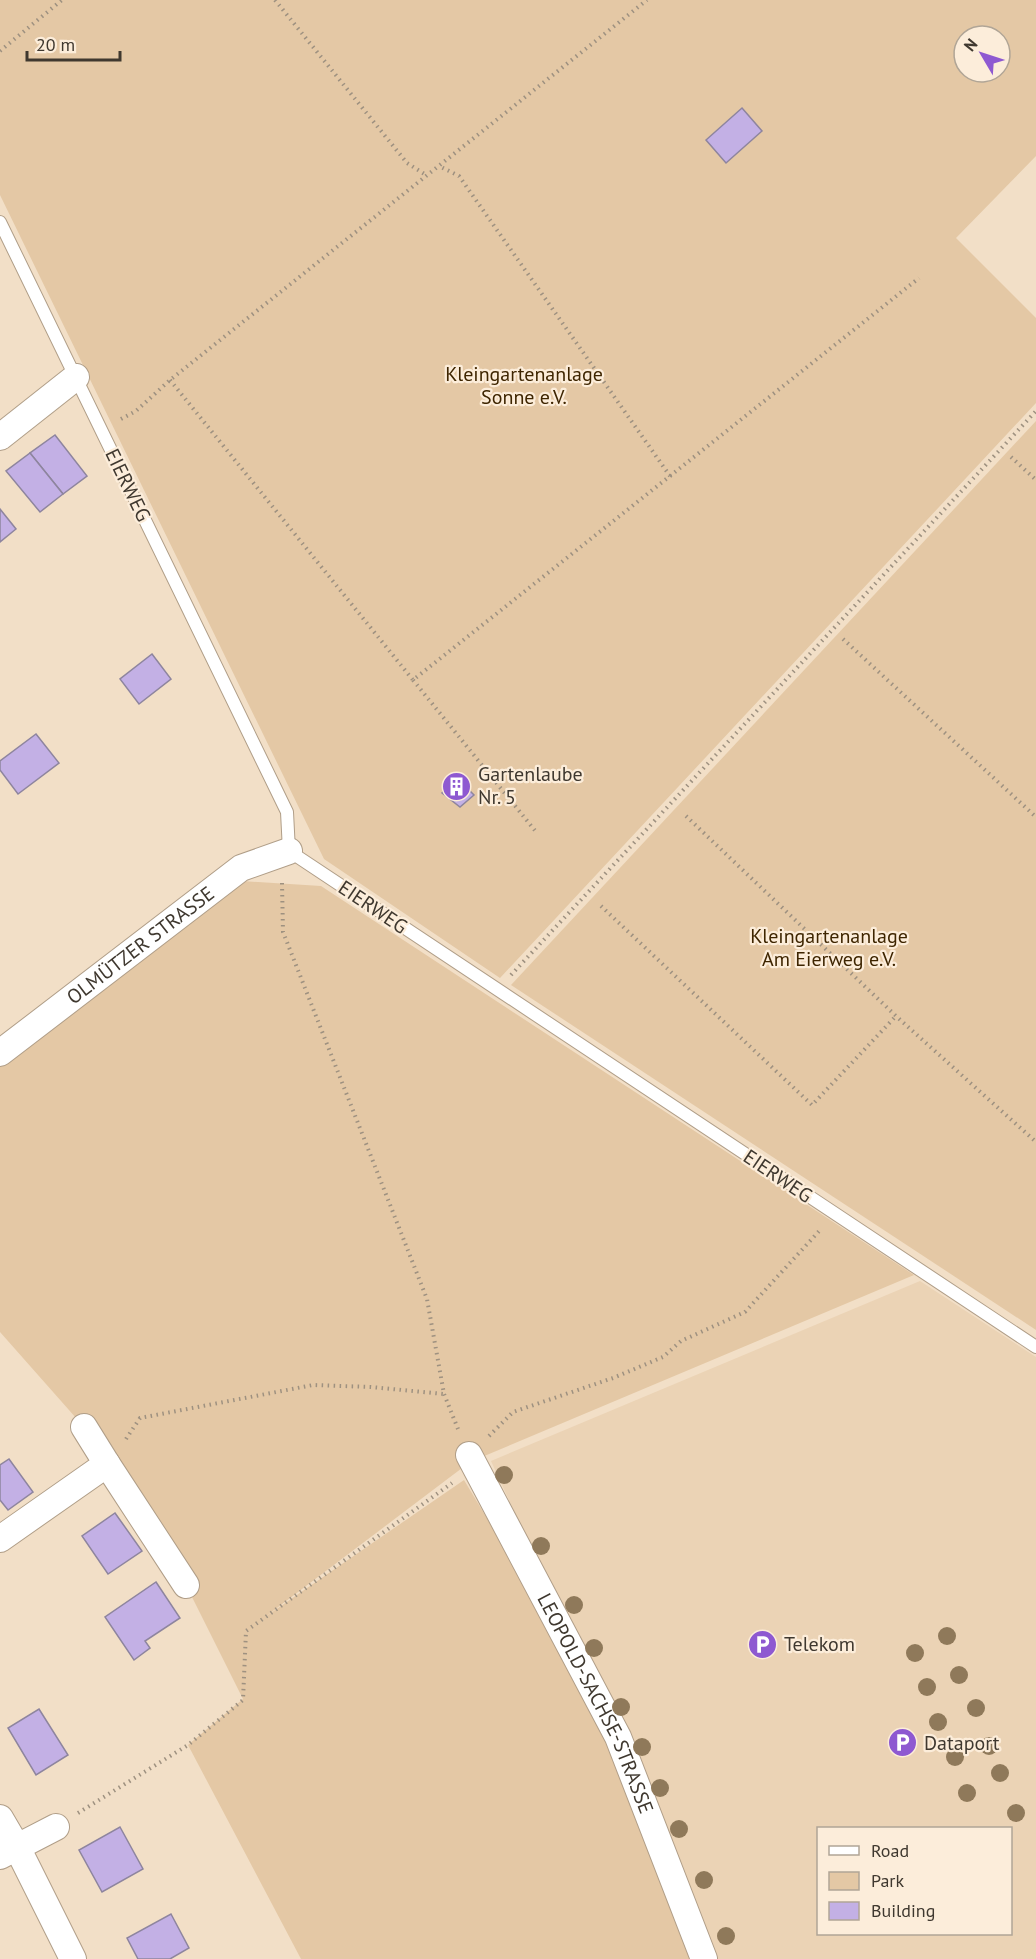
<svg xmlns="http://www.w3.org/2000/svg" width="1036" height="1959" viewBox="0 0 1036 1959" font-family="'PT Sans',sans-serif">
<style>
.built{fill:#ebd3b5;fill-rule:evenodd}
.green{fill:#e4c8a5;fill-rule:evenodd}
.building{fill:#c3b0e5;stroke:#8e859e;stroke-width:1.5}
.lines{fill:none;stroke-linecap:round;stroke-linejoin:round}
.service-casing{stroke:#b09e88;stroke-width:14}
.minor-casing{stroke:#b09e88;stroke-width:28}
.path{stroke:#9e9180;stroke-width:4;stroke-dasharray:1.5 4.5;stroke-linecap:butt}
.service{stroke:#fff;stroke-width:12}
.minor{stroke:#fff;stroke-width:26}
.tree{fill:#8f795a}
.labels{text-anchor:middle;stroke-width:4.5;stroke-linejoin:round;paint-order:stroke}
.park-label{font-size:20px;fill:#3e2500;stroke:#fcedda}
.street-label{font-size:20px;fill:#3f382f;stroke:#fcedda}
.poi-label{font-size:20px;fill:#3f382f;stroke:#fcedda;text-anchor:start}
</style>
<rect width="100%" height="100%" fill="#f2dfc7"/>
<path class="built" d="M920,1281L1036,1357V1959H696L618,1737L491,1461ZM818,1828H1010V1934H818Z"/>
<g class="green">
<path d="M0,0H1036V156L956,238L1036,318V403L500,978L324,859L0,195ZM964,36H1000V72H964Z"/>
<polygon points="1036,421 1036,1330 511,985"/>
<polygon points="242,881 321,886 914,1275 470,1462 265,1617 464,1480 618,1737 704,1959 301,1959 188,1745 243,1699 186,1585 84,1427 0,1332 0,1059"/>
</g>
<g class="building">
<polygon points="742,108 762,131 726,163 706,140"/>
<polygon points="55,435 87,476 63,494 30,453"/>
<polygon points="30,453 63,494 40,512 6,471"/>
<polygon points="0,509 16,529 0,542"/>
<polygon points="152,654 171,679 139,704 120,679"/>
<polygon points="36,734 59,763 18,794 0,770 0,761"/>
<polygon points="457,778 474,795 460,807 442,793"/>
<polygon points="9,1459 33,1492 8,1510 0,1500 0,1465"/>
<polygon points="115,1513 142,1551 108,1574 82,1536"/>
<polygon points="156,1582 180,1618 145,1641 150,1648 134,1660 105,1617"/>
<polygon points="39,1709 68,1755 36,1775 8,1728"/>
<polygon points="120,1827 143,1869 102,1892 79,1850"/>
<polygon points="171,1914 189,1948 170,1959 138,1959 127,1938"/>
</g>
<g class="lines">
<defs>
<polyline id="service" points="0,222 287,812 289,851 1036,1347"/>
<g id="minor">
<polyline points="0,437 76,377"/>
<path id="s1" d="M0,1053L241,868L289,851"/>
<path id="s2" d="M469,1455L618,1737L704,1959"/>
<polyline points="107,1464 186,1585"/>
<polyline points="0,1539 107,1464 84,1427"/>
<polyline points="0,1818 17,1847 73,1959"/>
<polyline points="0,1856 56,1827"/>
</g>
</defs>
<use href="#service" class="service-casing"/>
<use href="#minor" class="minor-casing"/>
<g class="path">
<polyline points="275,0 407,163 426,175"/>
<polyline points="0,51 62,0"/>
<polyline points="170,380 413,680 670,476 459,176 439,166"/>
<polyline points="121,419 136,411 170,380 647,0"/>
<polyline points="1011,457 1036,480"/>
<polyline points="670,476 919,278"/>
<polyline points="843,639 1036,817"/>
<polyline points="413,680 537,833"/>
<polyline points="686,816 896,1016 1036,1142"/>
<polyline points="282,883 283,932 427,1299 444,1394 458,1429"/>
<polyline points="601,906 812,1105 896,1016"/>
<polyline points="511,975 1036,411"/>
<polyline points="489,1436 513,1412 613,1378 663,1357 681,1341 745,1312 821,1229"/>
<polyline points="126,1439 140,1418 313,1385 371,1387 444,1394"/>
<polyline points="78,1813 188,1745 243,1700 246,1631 452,1483"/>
</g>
<use href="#service" class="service"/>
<use href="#minor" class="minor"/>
</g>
<g class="tree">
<circle cx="504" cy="1475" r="9"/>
<circle cx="541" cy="1546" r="9"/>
<circle cx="574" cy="1605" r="9"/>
<circle cx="947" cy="1636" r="9"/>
<circle cx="594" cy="1648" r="9"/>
<circle cx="915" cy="1653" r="9"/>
<circle cx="959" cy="1675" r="9"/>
<circle cx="927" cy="1687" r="9"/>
<circle cx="621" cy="1707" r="9"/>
<circle cx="976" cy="1708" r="9"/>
<circle cx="938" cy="1722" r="9"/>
<circle cx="989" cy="1746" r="9"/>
<circle cx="642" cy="1747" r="9"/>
<circle cx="955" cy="1757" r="9"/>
<circle cx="1000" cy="1773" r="9"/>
<circle cx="660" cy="1788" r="9"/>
<circle cx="967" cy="1793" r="9"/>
<circle cx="1016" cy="1813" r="9"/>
<circle cx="679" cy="1829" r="9"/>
<circle cx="704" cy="1880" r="9"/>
<circle cx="726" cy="1936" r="9"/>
</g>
<defs>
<symbol id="building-disc" viewBox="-11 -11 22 22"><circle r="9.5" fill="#8e59d1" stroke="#fcedda"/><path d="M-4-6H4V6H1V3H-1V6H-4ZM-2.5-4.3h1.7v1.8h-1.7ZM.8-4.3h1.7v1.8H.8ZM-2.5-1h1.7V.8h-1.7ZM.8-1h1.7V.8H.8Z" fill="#fff"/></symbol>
<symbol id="parking-disc" viewBox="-11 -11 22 22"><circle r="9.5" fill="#8e59d1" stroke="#fcedda"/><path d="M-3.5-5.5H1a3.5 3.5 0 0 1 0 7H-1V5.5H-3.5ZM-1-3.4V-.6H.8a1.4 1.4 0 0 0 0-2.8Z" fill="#fff"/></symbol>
</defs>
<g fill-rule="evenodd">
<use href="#building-disc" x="440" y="770" width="33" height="33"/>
<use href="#parking-disc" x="746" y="1628" width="33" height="33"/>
<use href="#parking-disc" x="886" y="1726" width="33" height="33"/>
</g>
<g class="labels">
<g class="park-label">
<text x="524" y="381">Kleingartenanlage<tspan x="524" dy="23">Sonne e.V.</tspan></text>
<text x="829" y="943">Kleingartenanlage<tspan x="829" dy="23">Am Eierweg e.V.</tspan></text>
</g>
<g class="street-label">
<text transform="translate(128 485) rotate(64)" y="7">EIERWEG</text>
<text transform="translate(373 907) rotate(34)" y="7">EIERWEG</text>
<text dy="7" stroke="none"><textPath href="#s1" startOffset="177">OLMÜTZER STRASSE</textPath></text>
<text transform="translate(778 1176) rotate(34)" y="7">EIERWEG</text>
<text dy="7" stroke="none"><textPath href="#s2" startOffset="279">LEOPOLD-SACHSE-STRASSE</textPath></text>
</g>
<g class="poi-label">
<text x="478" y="781">Gartenlaube<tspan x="478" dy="23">Nr. 5</tspan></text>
<text x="784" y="1651">Telekom</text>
<text x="924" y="1750">Dataport</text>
</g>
</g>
<rect x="817" y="1827" width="195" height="108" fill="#fcedda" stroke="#b0a596" stroke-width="1.5"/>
<rect x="829" y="1846" width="30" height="9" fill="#ffffff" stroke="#b0a596" stroke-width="1.5"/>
<text x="871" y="1857" font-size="18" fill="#3f382f">Road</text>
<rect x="829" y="1872" width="30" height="18" fill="#e4c8a5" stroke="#b0a596" stroke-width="1.5"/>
<text x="871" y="1887" font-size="18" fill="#3f382f">Park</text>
<rect x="829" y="1902" width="30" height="18" fill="#c3b0e5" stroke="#b0a596" stroke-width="1.5"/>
<text x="871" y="1917" font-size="18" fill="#3f382f">Building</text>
<g transform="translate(982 54) rotate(309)"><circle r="28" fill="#fcedda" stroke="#b0a596" stroke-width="1.5"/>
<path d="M0-4.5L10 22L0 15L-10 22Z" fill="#8e59d1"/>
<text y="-9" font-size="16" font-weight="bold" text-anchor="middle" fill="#3f382f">N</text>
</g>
<path d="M27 51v9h93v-9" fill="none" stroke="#3f382f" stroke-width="3"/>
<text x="36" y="51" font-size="18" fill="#3f382f" stroke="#fcedda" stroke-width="4.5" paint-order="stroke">20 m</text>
</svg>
